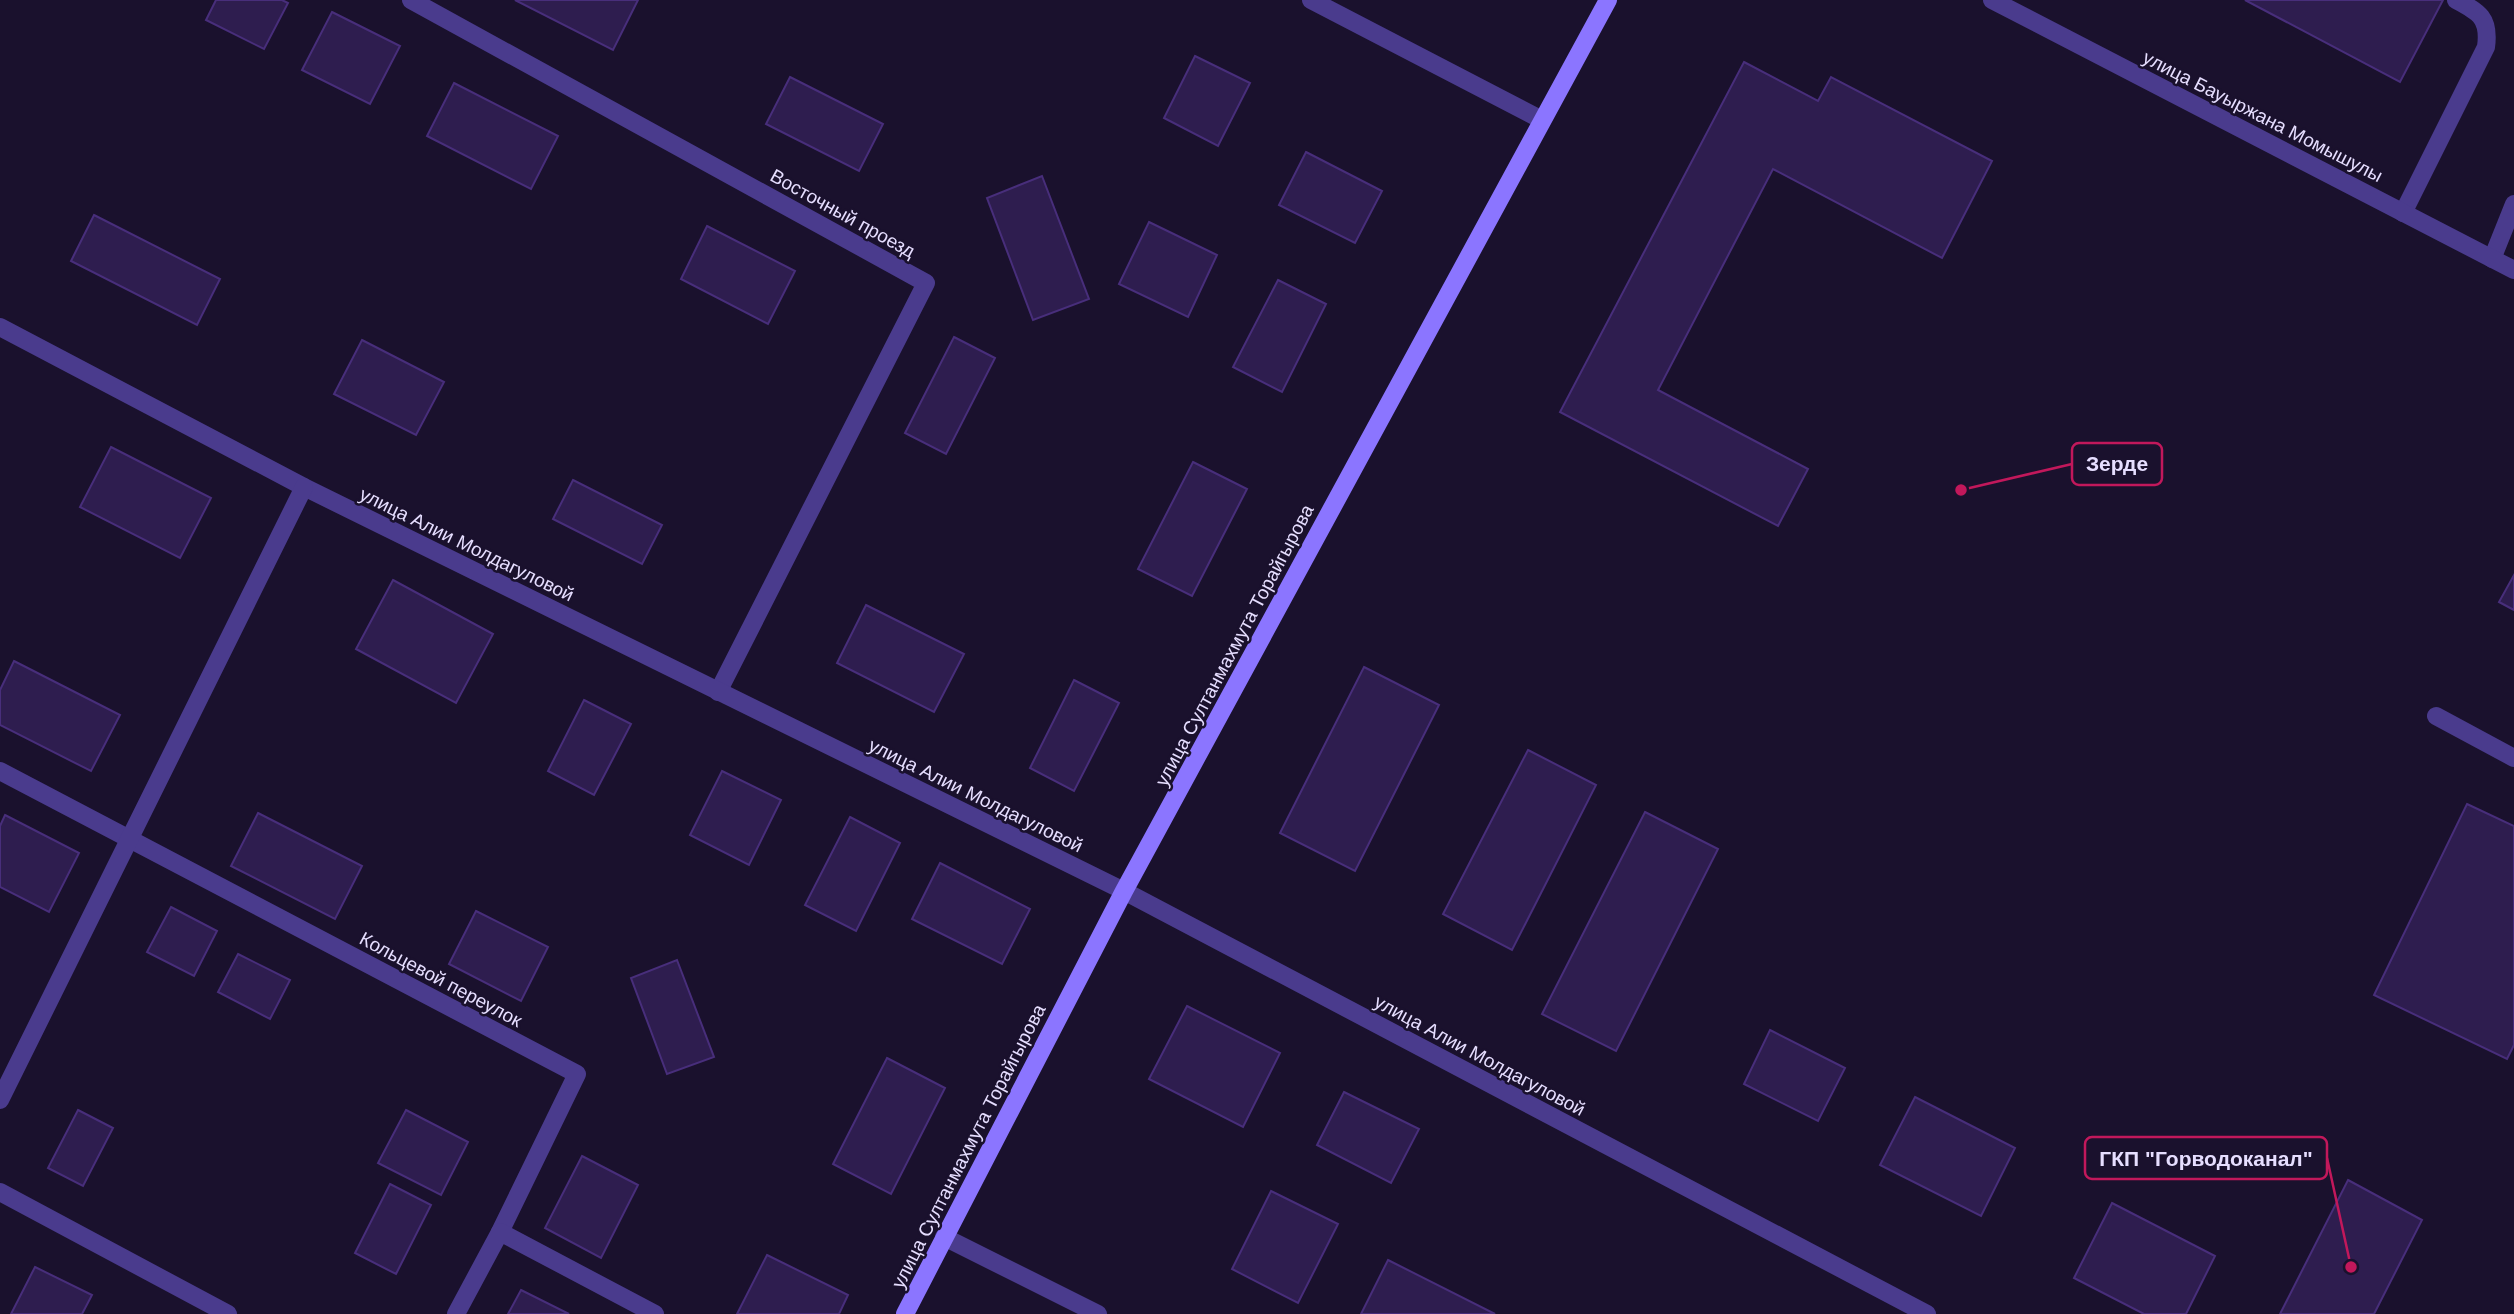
<svg xmlns="http://www.w3.org/2000/svg" width="2514" height="1314" viewBox="0 0 2514 1314" font-family="Helvetica,sans-serif">
<style>
.building{fill:#2e1d4f;stroke:#482e7b;stroke-width:2}
.lines{fill:none;stroke-linecap:round;stroke-linejoin:round}
.lane{stroke:#4a3b8d;stroke-width:18}
.street{stroke:#4a3b8d;stroke-width:18}
.secondary{stroke:#8b75ff;stroke-width:18}
.labels{text-anchor:middle;stroke-width:5;stroke-linejoin:round;paint-order:stroke}
.street-label{font-size:19px;fill:#e6deff;stroke:#1a112d}
.leader{fill:none;stroke:#c2185b;stroke-width:2.5}
.callout-dot{fill:#c2185b;stroke:#1a112d;stroke-width:2.5}
.callout{fill:#1a112d;stroke:#c2185b;stroke-width:2.5}
.callout-label{font-size:21px;text-anchor:middle;font-weight:bold;fill:#e6deff}
</style>
<rect width="100%" height="100%" fill="#1a112d"/>
<g class="building">
<polygon points="216,0 282,0 288,3 264,49 206,20"/>
<polygon points="515,0 638,0 613,50"/>
<polygon points="2245,0 2443,0 2400,82"/>
<polygon points="332,12 400,46 370,104 302,70"/>
<polygon points="1195,56 1250,83 1218,146 1164,118"/>
<polygon points="1744,62 1818,101 1831,77 1992,161 1942,258 1773,169 1658,390 1808,469 1778,526 1560,412"/>
<polygon points="790,77 883,124 859,171 766,124"/>
<polygon points="454,83 558,136 531,189 427,136"/>
<polygon points="1306,152 1382,191 1355,243 1279,205"/>
<polygon points="1042,176 1089,299 1033,320 987,198"/>
<polygon points="94,215 220,279 197,325 71,261"/>
<polygon points="1149,222 1217,255 1188,317 1119,284"/>
<polygon points="707,226 795,271 768,324 681,279"/>
<polygon points="1278,280 1326,304 1282,392 1233,367"/>
<polygon points="954,337 995,358 946,454 905,433"/>
<polygon points="362,340 444,382 416,435 334,394"/>
<polygon points="111,447 211,498 180,558 80,507"/>
<polygon points="1193,462 1247,489 1192,596 1138,569"/>
<polygon points="573,480 662,525 642,564 553,519"/>
<polygon points="2514,575 2514,610 2499,602"/>
<polygon points="393,580 493,634 456,703 356,649"/>
<polygon points="866,605 964,654 934,712 837,663"/>
<polygon points="14,661 120,715 91,771 0,725 0,690"/>
<polygon points="1364,667 1439,705 1355,871 1280,833"/>
<polygon points="1074,680 1119,703 1074,791 1030,768"/>
<polygon points="584,700 631,724 594,795 548,771"/>
<polygon points="1528,750 1596,785 1512,950 1443,914"/>
<polygon points="722,771 781,800 749,865 690,835"/>
<polygon points="2467,804 2514,826 2514,1045 2507,1059 2374,995"/>
<polygon points="1645,812 1718,849 1616,1051 1542,1014"/>
<polygon points="258,813 362,866 335,919 231,866"/>
<polygon points="5,815 79,853 49,912 0,887 0,826"/>
<polygon points="850,817 900,843 856,931 805,905"/>
<polygon points="940,863 1030,909 1002,964 912,919"/>
<polygon points="171,907 217,931 194,976 147,952"/>
<polygon points="476,911 548,947 521,1001 449,964"/>
<polygon points="238,954 290,980 270,1019 218,992"/>
<polygon points="677,960 714,1057 667,1074 631,978"/>
<polygon points="1187,1006 1280,1053 1243,1127 1149,1079"/>
<polygon points="1770,1030 1845,1068 1818,1121 1744,1084"/>
<polygon points="887,1058 945,1088 891,1194 833,1164"/>
<polygon points="1344,1092 1419,1129 1391,1183 1317,1145"/>
<polygon points="1915,1097 2015,1148 1981,1216 1880,1165"/>
<polygon points="78,1110 113,1128 83,1186 48,1168"/>
<polygon points="406,1110 468,1142 441,1195 378,1163"/>
<polygon points="582,1156 638,1185 601,1258 545,1228"/>
<polygon points="2348,1180 2422,1220 2374,1314 2280,1314"/>
<polygon points="390,1184 431,1205 396,1274 355,1253"/>
<polygon points="1271,1191 1338,1224 1298,1303 1232,1269"/>
<polygon points="2112,1203 2215,1256 2186,1314 2144,1314 2074,1278"/>
<polygon points="767,1255 848,1295 839,1314 737,1314"/>
<polygon points="1388,1260 1495,1314 1361,1314"/>
<polygon points="35,1267 92,1295 82,1314 11,1314"/>
<polygon points="521,1290 569,1314 508,1314"/>
</g>
<g class="lines">
<g class="lane">
<path d="M2403,213L2486,47C2490,18 2479,12 2456,0"/>
<polyline points="2492,259 2514,204"/>
<polyline points="2436,716 2514,758"/>
<polyline points="944,1237 1098,1314"/>
</g>
<g class="street">
<polyline points="411,0 926,283 718,692"/>
<polyline points="1311,0 1542,120"/>
<polyline points="1992,0 2514,270"/>
<polyline points="0,327 304,487 1124,891 1927,1314"/>
<polyline points="0,771 577,1074 500,1232"/>
<polyline points="0,1100 304,487"/>
<polyline points="0,1192 228,1314"/>
<polyline points="456,1314 500,1232 655,1314"/>
</g>
<polyline class="secondary" points="905,1314 1124,891 1608,0"/>
</g>
<g class="labels">
<g class="street-label">
<text transform="translate(2263 116) rotate(27)" y="7">улица Бауыржана Момышулы</text>
<text transform="translate(843 213) rotate(29)" y="7">Восточный проезд</text>
<text transform="translate(467 544) rotate(26)" y="7">улица Алии Молдагуловой</text>
<text transform="translate(1234 645) rotate(-62)" y="7">улица Султанмахмута Торайгырова</text>
<text transform="translate(976 795) rotate(26)" y="7">улица Алии Молдагуловой</text>
<text transform="translate(441 979) rotate(28)" y="7">Кольцевой переулок</text>
<text transform="translate(1480 1055) rotate(28)" y="7">улица Алии Молдагуловой</text>
<text transform="translate(968 1146) rotate(-63)" y="7">улица Султанмахмута Торайгырова</text>
</g>
</g>
<path class="leader" d="M1961 490L2072 464M2351 1267L2327 1158"/>
<g class="callout-dot">
<circle cx="1961" cy="490" r="7"/>
<circle cx="2351" cy="1267" r="7"/>
</g>
<g class="callout">
<rect x="2072" y="443" width="90" height="42" rx="7"/>
<rect x="2085" y="1137" width="242" height="42" rx="7"/>
</g>
<g class="callout-label">
<text x="2117" y="471">Зерде</text>
<text x="2206" y="1166">ГКП "Горводоканал"</text>
</g>
</svg>
